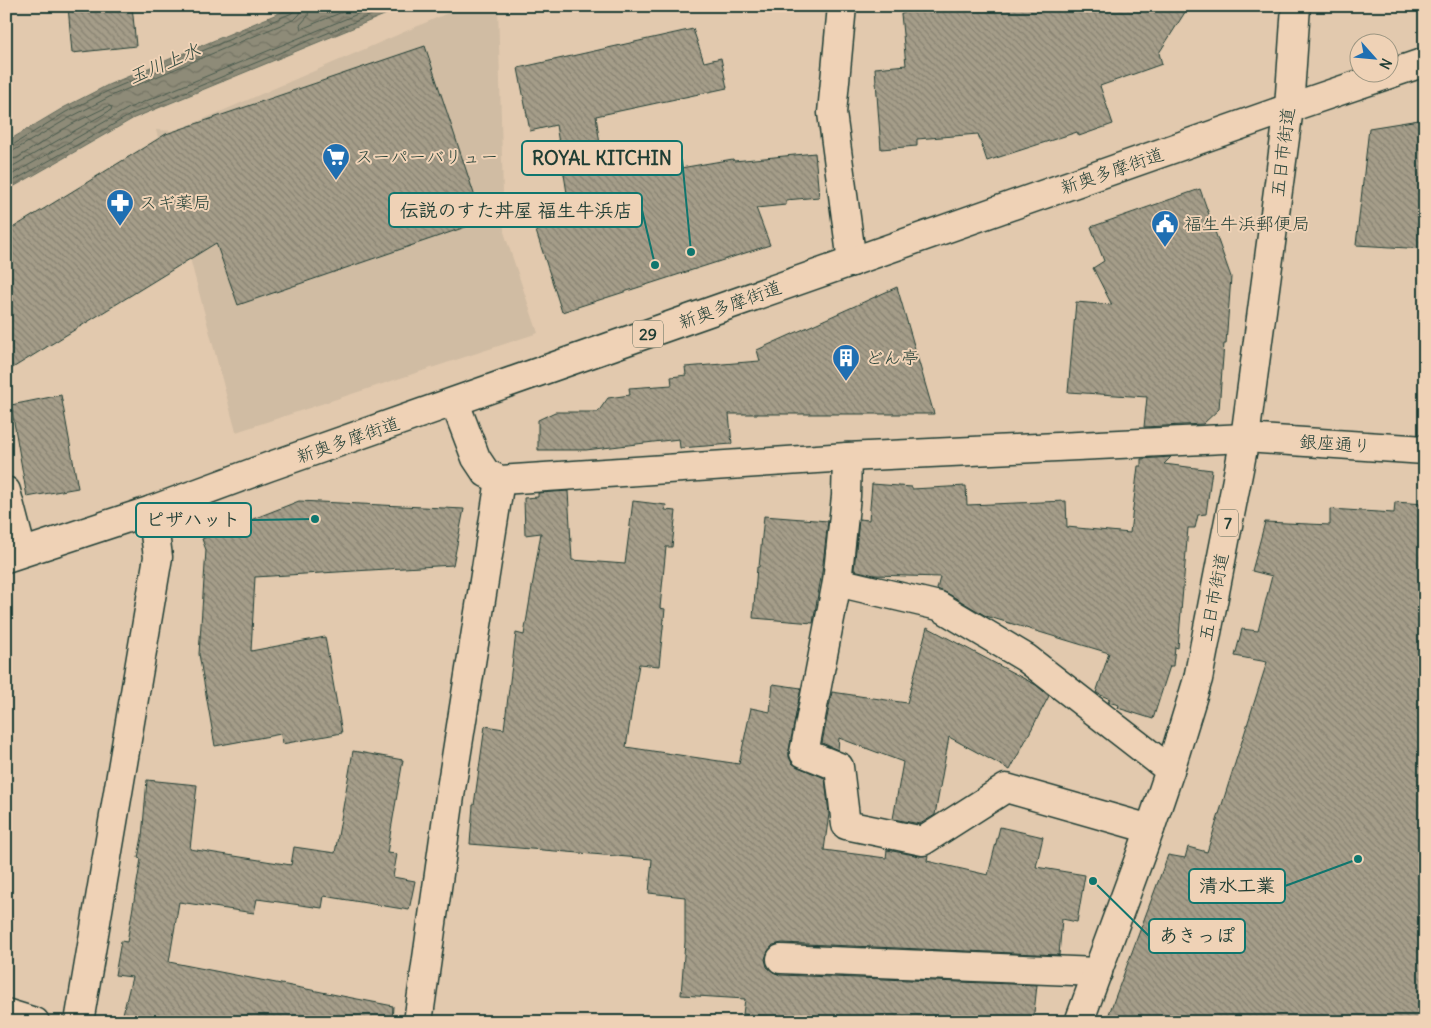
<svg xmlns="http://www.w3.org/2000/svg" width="1431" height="1028" viewBox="0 0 1431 1028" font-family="Delius,'Klee One',sans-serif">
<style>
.built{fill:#d0bca3}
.water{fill:url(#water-waves);stroke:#626c5d}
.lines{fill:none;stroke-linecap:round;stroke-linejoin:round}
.shore{stroke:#4b5c4f;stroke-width:1}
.building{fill:url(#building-back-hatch);stroke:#1f3d34}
.minor-casing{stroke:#1f3d34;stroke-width:31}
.major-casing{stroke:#1f3d34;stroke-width:31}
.minor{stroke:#efd2b6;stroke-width:28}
.major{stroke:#efd2b6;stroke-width:28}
.labels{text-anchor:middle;stroke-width:4;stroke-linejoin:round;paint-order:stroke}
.shield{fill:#efd2b6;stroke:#5d6a5b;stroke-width:1}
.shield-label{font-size:16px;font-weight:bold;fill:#1f3d34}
.street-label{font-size:18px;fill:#1f3d34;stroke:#efd2b6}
.poi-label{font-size:18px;fill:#1f3d34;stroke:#efd2b6;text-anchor:start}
.water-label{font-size:19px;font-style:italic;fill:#30493e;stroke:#efd2b6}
.leader{fill:none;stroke:#0f766e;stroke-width:2}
.callout-dot{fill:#0f766e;stroke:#efd2b6;stroke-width:2}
.callout{fill:#efd2b6;stroke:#0f766e;stroke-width:2}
.callout-label{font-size:19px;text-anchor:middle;font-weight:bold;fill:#1f3d34}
</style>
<defs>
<pattern id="water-waves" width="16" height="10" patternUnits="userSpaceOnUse" patternTransform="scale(1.25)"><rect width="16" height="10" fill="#8e8b78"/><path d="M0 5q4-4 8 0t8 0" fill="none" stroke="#737363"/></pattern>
<pattern id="building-back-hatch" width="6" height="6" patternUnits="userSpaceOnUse" patternTransform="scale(1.25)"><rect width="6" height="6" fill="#a59d89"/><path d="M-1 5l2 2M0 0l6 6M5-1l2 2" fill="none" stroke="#868171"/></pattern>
</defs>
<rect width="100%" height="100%" fill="#e2c9ae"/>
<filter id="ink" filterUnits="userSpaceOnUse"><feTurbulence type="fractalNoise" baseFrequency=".02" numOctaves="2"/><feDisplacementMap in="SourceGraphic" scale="10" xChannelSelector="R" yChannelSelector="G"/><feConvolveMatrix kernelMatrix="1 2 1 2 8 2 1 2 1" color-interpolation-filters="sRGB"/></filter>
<g filter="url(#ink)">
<polygon class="built" points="464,6 498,6 504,232 538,333 236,432 156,130 176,131"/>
<polygon class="water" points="296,6 406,6 134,118 6,191 6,142 63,108 108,85"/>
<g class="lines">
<g class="shore">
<polyline points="309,6 308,16 300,25 301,29 357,6"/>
<polyline points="6,146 11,146 66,112 110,90 292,13 295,10 296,6"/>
<polyline points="6,152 13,151 69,118 113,95 295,19 300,14 302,6"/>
<polyline points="6,160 17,158 72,124 109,106 112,107 111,110 6,170"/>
<polyline points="6,178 129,108 377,6"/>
<polyline points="6,185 132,114 393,6"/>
</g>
</g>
<g class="building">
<polygon points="68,6 132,6 136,46 72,53"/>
<polygon points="904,6 1189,6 1159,53 1162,64 1100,86 1113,124 1079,136 1077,132 987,161 978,134 917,139 917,146 881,149 875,68 906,65 901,14 905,13"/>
<polygon points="693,29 704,62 721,58 727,88 596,116 604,173 675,166 675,169 733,159 734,161 815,153 819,197 786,200 786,205 756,208 770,245 562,312 536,231 531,198 567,193 556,125 530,131 518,68"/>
<polygon points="425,46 483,221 238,305 216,243 6,372 6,232 166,134"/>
<polygon points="1425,119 1425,249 1356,245 1369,128"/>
<polygon points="1200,189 1231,277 1226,344 1224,344 1219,409 1203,424 1144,427 1147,397 1068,392 1076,302 1112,305 1093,268 1104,261 1091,227"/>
<polygon points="897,287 934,414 729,414 732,444 680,448 679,439 586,450 538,450 538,420 555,412 598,412 608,398 630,395 629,388 672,385 671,377 686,375 685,367 760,361 757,350"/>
<polygon points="61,395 78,488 27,497 11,405"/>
<polygon points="1171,457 1164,464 1212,470 1206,514 1198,515 1195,528 1188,528 1178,648 1175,647 1173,666 1170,666 1153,719 1118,708 1119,705 1108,702 1110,699 1096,693 1109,653 986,616 947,593 937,589 940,577 874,575 854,570 859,519 869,520 872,484 912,487 912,489 966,486 967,505 1066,501 1067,527 1130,533 1138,466 1141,466 1141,459"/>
<polygon points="568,491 572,560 625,564 633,501 666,505 665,510 676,511 672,547 666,547 660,608 665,609 659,666 639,664 626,747 739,764 751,708 770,712 773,684 801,688 789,750 789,757 792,763 798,767 825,778 829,814 824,850 886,858 887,850 920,856 928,855 927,861 988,875 1000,827 1043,837 1036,867 1085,875 1077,922 1062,919 1059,955 782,943 773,945 768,951 765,959 767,967 773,972 780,975 1037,985 1033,1022 825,1022 743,1014 745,999 681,995 685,942 685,897 649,893 652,859 470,844 473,805 474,805 485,726 504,729 516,633 524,635 541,533 525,535 524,498 538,497 538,493"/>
<polygon points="299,501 464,509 453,565 255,577 251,651 325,637 342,733 282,744 281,734 215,746 199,654 206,550 202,539"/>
<polygon points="1395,502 1425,504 1425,652 1418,689 1425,690 1425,1022 1106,1022 1168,855 1185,858 1188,847 1207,852 1267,662 1235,656 1242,629 1258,631 1272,576 1252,571 1265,522 1330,525 1330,509 1394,513"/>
<polygon points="764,516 828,521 822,572 813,623 753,618 757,567 759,567"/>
<polygon points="927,627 1036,685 1049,696 1010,770 949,737 935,815 920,824 893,819 903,762 839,738 838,750 822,743 832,692 907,703"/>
<polygon points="353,751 403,760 387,853 397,854 393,877 415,881 409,910 324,896 322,908 257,899 254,913 179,902 169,962 393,1006 392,1022 121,1022 132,977 115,975 121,941 127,942 141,859 138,858 142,837 147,780 197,785 190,849 291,865 294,847 335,853"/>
</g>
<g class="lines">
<defs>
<g id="minor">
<polyline points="842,6 832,113 852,262"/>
<polyline points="455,403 476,458 486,473 500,480 847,457 1245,438 1425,450"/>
<polyline points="847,457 846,496 837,582 804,753 839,767 846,825 923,841 1006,788 1150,829"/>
<polyline points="6,491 22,552"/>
<polyline points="837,582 939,606 1026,658 1170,770"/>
<polyline points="781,959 1098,972"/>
<polyline points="6,1013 35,1022"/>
<polyline points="79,1022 158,557 152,510"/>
<polyline points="418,1022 451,789 500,480"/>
</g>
<g id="major">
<polyline points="6,558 152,510 268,467 1289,108 1425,62"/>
<polyline points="1079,1022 1150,829 1170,770 1198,679 1245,438 1289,108 1296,6"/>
</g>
</defs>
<use href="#minor" class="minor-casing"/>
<use href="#major" class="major-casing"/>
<use href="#minor" class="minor"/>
<use href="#major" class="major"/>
</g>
</g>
<defs>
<symbol id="supermarket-pin" viewBox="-11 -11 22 30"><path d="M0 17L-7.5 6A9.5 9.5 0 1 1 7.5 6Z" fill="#1f6fb2" stroke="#efd2b6"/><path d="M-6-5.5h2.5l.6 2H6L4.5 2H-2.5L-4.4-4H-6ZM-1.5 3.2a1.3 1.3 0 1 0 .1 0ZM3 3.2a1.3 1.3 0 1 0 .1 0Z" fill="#fff"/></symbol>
<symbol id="pharmacy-pin" viewBox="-11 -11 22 30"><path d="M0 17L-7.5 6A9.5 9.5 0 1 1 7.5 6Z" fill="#1f6fb2" stroke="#efd2b6"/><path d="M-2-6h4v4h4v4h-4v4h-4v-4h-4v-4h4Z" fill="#fff"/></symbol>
<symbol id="civic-pin" viewBox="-11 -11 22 30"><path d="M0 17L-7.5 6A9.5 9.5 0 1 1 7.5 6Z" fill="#1f6fb2" stroke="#efd2b6"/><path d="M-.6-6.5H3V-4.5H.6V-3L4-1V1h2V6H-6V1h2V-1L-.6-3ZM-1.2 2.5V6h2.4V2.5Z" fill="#fff"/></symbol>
<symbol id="building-pin" viewBox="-11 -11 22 30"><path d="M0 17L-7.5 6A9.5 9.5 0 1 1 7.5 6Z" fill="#1f6fb2" stroke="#efd2b6"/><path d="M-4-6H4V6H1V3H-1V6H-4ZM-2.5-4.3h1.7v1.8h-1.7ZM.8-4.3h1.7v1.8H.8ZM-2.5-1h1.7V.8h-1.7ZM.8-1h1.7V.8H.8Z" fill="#fff"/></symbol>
</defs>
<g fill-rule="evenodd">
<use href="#supermarket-pin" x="320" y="141" width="32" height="43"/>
<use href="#pharmacy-pin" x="104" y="187" width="32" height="43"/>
<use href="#civic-pin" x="1149" y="208" width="32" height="43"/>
<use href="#building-pin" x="830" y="342" width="32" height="43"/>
</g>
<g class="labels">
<g class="shield">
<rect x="633" y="320.5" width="30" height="27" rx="4"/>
<rect x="1218" y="509.5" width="20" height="27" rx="4"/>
</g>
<g class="shield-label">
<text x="648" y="340">29</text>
<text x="1228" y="529">7</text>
</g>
<g class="street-label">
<text transform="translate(1283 152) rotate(-83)" y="6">五日市街道</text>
<text transform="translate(1112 171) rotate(-19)" y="6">新奥多摩街道</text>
<text transform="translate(730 305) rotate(-20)" y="6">新奥多摩街道</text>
<text transform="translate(348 440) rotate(-19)" y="6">新奥多摩街道</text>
<text transform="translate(1335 444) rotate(4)" y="6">銀座通り</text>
<text transform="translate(1214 597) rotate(-79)" y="6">五日市街道</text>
</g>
<g class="poi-label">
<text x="355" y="163">スーパーバリュー</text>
<text x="139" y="209">スギ薬局</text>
<text x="1184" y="230">福生牛浜郵便局</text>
<text x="865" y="364">どん亭</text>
</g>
<g class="water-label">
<text transform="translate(164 63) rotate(-23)" y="7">玉川上水</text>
</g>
</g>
<path class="leader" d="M691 252L682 158M655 265L642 210M315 519L251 520M1358 859L1285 886M1093 881L1149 936"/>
<g class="callout-dot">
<circle cx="691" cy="252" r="5"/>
<circle cx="655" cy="265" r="5"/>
<circle cx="315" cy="519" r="5"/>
<circle cx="1358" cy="859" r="5"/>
<circle cx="1093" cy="881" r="5"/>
</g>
<g class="callout">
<rect x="522" y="141" width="160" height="34" rx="5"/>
<rect x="389" y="193" width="253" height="34" rx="5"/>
<rect x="136" y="503" width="115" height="34" rx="5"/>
<rect x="1189" y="869" width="96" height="34" rx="5"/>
<rect x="1149" y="919" width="96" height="34" rx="5"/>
</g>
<g class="callout-label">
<text x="602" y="165">ROYAL KITCHIN</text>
<text x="516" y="217">伝説のすた丼屋 福生牛浜店</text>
<text x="193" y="526">ピザハット</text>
<text x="1237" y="892">清水工業</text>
<text x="1197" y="942">あきっぽ</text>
</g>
<rect width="1431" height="1028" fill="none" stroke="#efd2b6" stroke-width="25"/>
<rect x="12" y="12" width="1406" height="1003" fill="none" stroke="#1f3d34" stroke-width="2" filter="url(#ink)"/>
<g transform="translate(1374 58) rotate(117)"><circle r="24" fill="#efd2b6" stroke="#9c9682"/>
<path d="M0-4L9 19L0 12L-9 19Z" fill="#1f6fb2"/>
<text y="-8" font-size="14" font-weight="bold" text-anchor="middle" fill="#1f3d34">N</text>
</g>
</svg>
